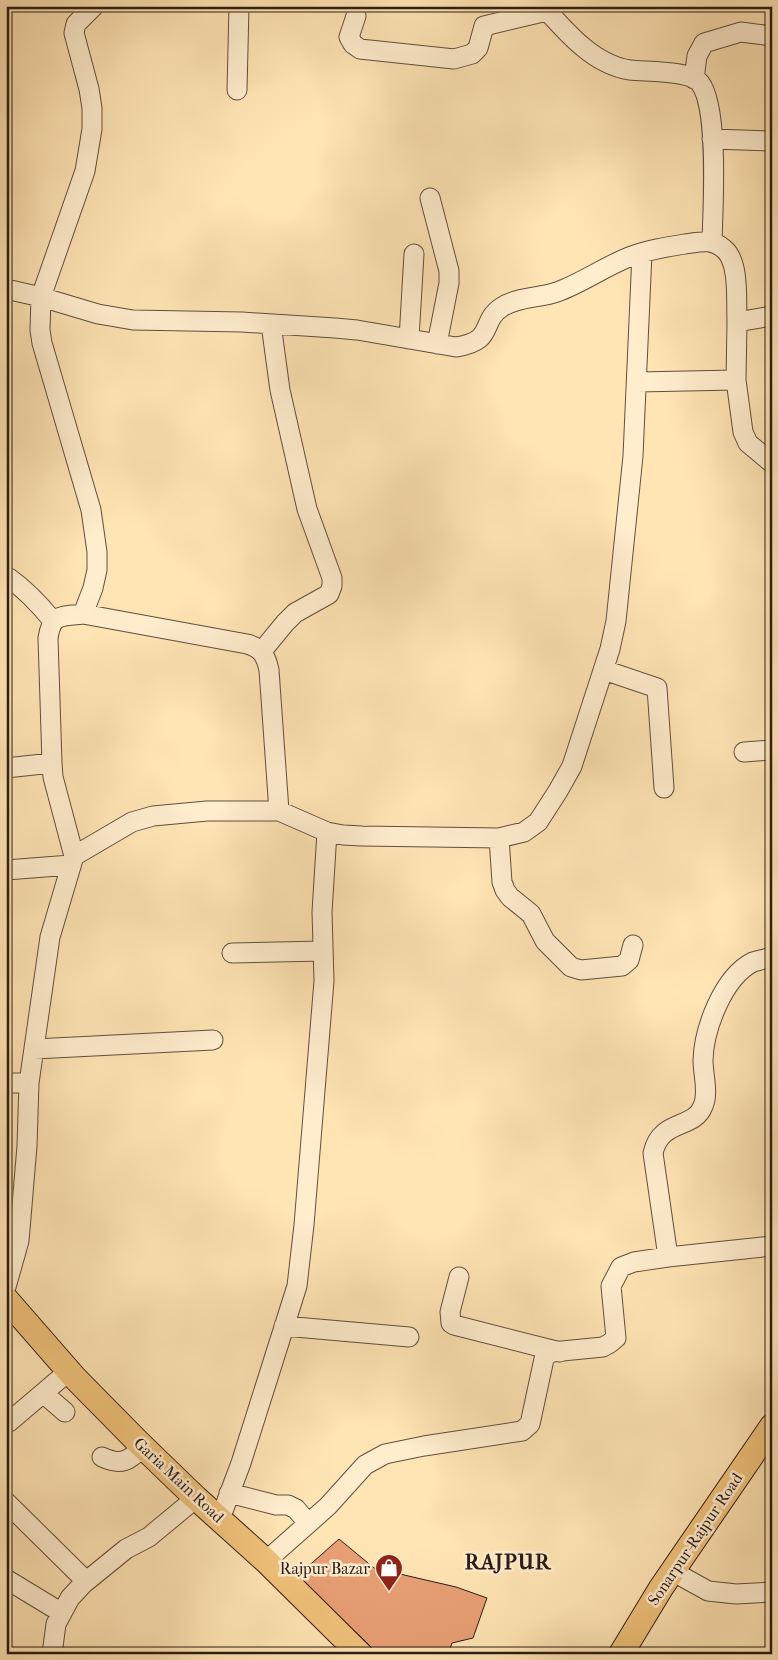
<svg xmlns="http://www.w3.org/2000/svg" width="778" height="1660" viewBox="0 0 778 1660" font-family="'IM FELL French Canon',serif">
<rect width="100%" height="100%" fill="#ffe4b4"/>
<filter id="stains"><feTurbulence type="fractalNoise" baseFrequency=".004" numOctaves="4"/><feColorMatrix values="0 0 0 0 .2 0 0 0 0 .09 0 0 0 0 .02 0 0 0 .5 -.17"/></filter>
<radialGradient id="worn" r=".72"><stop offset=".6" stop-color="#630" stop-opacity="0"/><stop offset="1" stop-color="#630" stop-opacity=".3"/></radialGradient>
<path fill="#e89f75" stroke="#2d1c15" d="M339,1539L374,1568L456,1587L487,1598L473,1638L452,1643L448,1654H378L362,1638L295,1578Z"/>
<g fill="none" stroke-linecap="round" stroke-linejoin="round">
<defs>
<path id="minor" d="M543,6C566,32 594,65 630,70C646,72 690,70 700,83C719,107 713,208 712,241
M356,16L349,37L353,44L360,49L454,59L472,54L478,48L484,26L547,11
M694,79L697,56L704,43L741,32L772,36
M237,90L239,6
M712,139L771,141
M430,198L449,271V283L437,344
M6,289L41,297L98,314L133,320L242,322L335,328L357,330L456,347C496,341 479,322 502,307C517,297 540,298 557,292C582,283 604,267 629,257C647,250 666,247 685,244C700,242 712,238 724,249C740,262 736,302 737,322L772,316
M737,322L736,380L743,432L748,443L772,463
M409,339L414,254
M637,382L736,380
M6,579L9,578C26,590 40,605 53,621
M83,614L93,588L97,570V552L91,510L42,343L40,330L41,297L85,171L92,129V108L89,89L74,33L76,24L94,6
M262,651L285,623L295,613L329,594L332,586V578L307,509L280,390L271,324
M604,670L657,688L664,788
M744,752L772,750
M6,768L52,763
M327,832L343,835L362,836L499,838L524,832L538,822L558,791L572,766L610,649L616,621L633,456L642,253
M499,838L502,882L505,890L510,897L531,914L545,941L571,967L581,970L622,966L629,960L633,945
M74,856L53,777L52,763L48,638C52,613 61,617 83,614L247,644C262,648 266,656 269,670L279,811
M6,870L71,865
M232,953L323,951
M34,1049L213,1040
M6,1083H29
M668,1257L653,1153C661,1118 694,1130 703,1106C709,1093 703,1075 703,1060C704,1029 723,977 753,962C759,960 766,959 772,957
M459,1277L450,1312L451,1323L454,1325L560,1352
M6,1287L19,1241L27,1146L29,1083L50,937L74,856L132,822L153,816L207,811H279L327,832L322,912L324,981L304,1225L297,1286L241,1463L220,1519
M284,1326L409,1337
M43,1393L65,1412
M9,1422L69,1371
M102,1457C121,1466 129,1461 143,1447
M229,1493L276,1505H288L296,1509L308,1523
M6,1502L86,1581
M266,1561L328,1506L365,1465L385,1454L424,1446L522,1431L530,1424L544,1359L547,1355L552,1352L603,1347L610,1343L616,1338L611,1286L621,1267L634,1262L668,1257L772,1246
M672,1571L708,1591L736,1594L772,1592
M6,1579L62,1613
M52,1654L56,1624L70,1598L83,1584L126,1549L149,1537L196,1498"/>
<path id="major" d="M6,1299L74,1377L139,1443L196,1498L266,1561L360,1654
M621,1654L661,1588L772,1426"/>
</defs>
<use href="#minor" stroke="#624e3d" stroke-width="21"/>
<use href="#major" stroke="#2d1c15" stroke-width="26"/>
<use href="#minor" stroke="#ffedce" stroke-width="19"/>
<use href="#major" stroke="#f0c27a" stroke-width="24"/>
</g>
<defs>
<symbol id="shop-pin" viewBox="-11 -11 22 30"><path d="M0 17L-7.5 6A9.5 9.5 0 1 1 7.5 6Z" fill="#8f2418" stroke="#ffedce"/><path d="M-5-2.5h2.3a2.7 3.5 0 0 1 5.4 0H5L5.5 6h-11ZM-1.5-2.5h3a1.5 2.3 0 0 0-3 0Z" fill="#fff"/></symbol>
</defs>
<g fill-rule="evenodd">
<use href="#shop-pin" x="373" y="1552" width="32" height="43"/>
</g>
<g text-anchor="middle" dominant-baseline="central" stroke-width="5" stroke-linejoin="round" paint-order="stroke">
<g font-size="16" fill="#2d1c15" stroke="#ffedce">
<text transform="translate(179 1480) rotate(43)">Garia Main Road</text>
<text transform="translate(695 1539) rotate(-56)">Sonarpur-Rajpur Road</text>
</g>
<g font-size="16" fill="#2d1c15" stroke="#ffedce" text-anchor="end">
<text x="370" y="1568">Rajpur Bazar</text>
</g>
<g font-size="21" font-weight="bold" letter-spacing="1" fill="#2d1c15" stroke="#ffedce">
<text x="508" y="1562">RAJPUR</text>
</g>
</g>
<rect width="778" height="1660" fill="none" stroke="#ffe4b4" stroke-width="25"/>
<rect x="8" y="8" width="763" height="1645" fill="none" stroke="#2d1c15" stroke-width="2.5"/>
<rect x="12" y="12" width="753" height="1635" fill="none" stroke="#2d1c15"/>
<rect width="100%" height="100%" filter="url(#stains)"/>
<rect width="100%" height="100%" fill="url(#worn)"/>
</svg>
